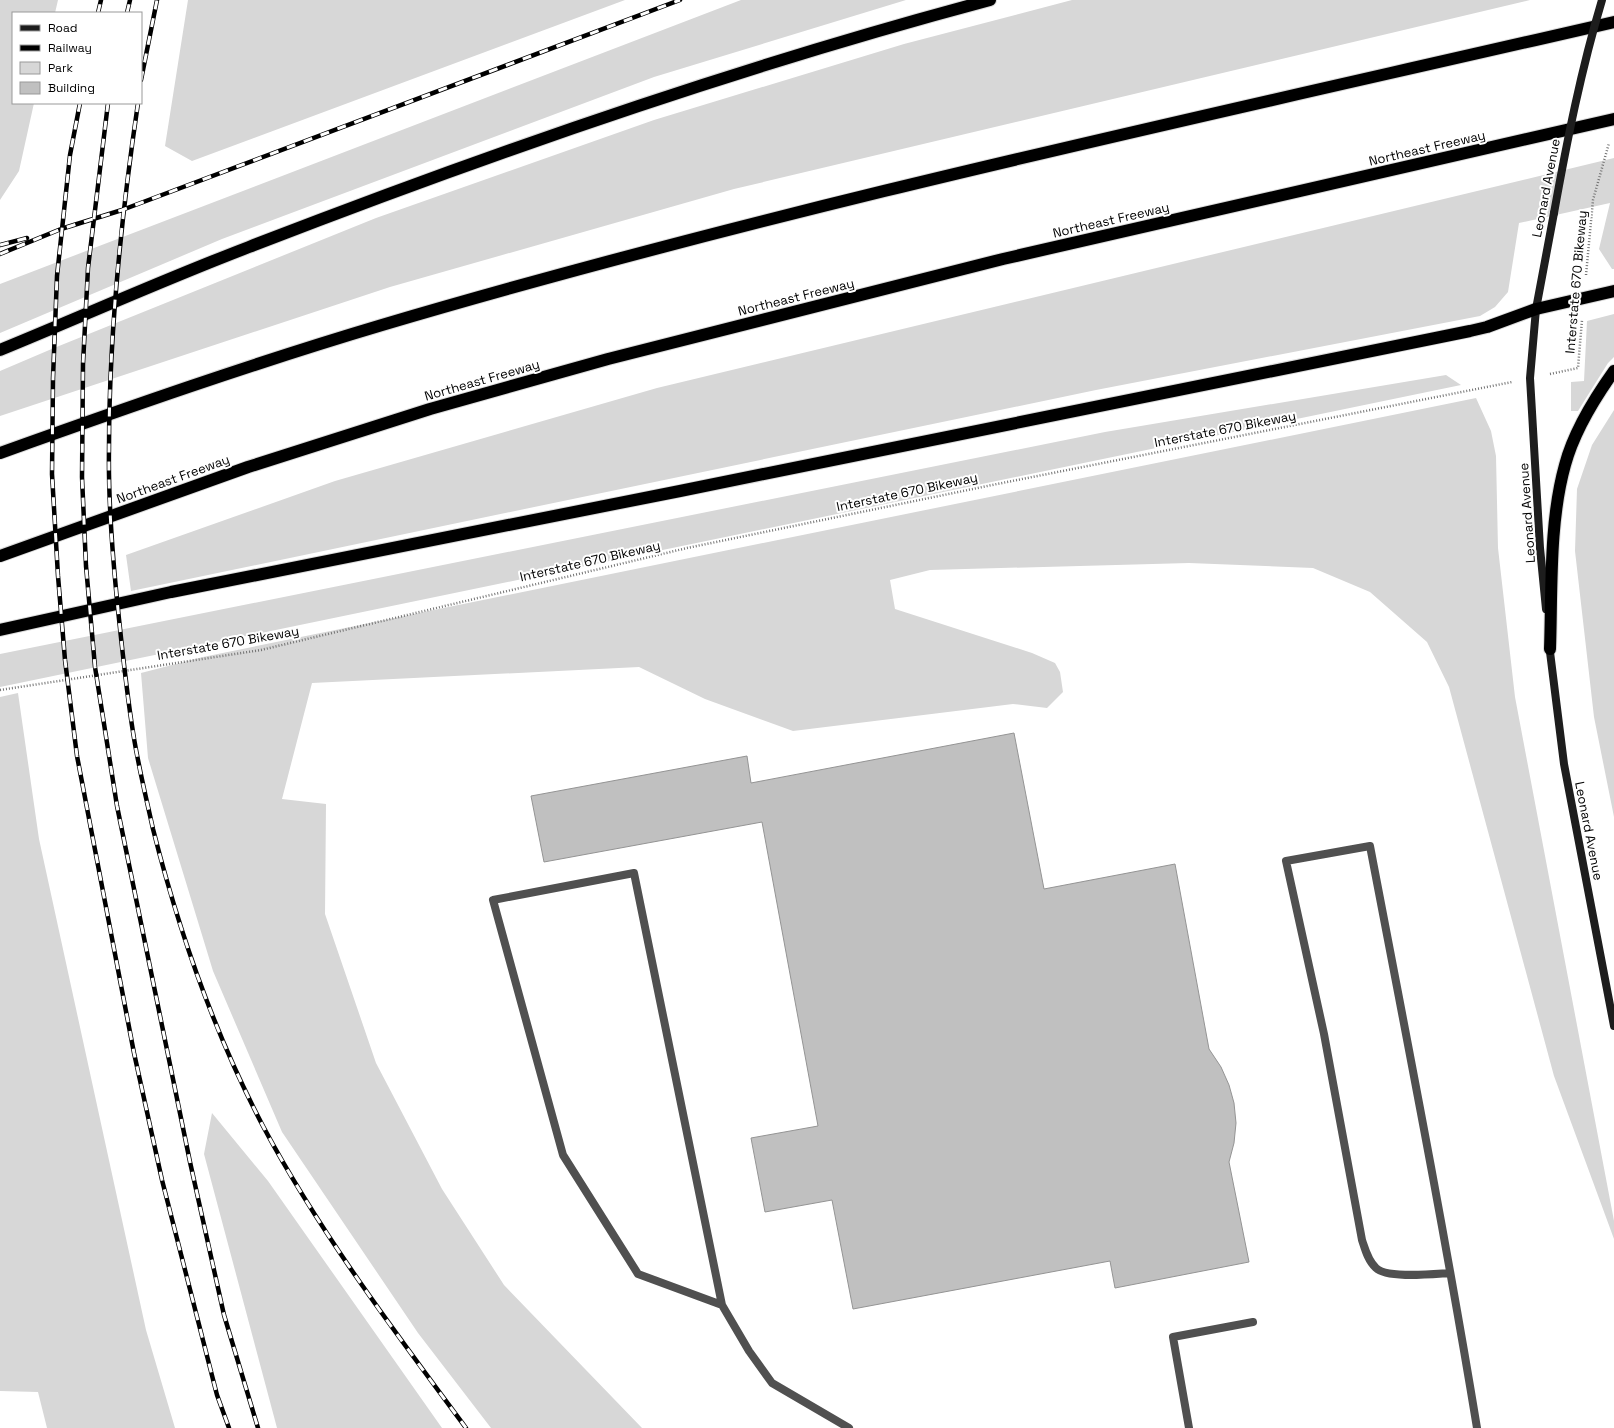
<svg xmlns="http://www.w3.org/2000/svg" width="1614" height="1428" viewBox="0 0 1614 1428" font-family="'Space Grotesk',sans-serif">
<rect width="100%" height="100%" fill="#fff"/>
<path fill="#d7d7d7" d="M0,0H58L55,13H13V103H34L19,171L0,200Z
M188,0H625L192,161L165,146Z
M741,0H906L654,77L222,239L0,333V284Z
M1072,0H1530L734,189L390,287L0,416V371L54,348L376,218L654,120L904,44Z
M1614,158V269H1612L1599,249L1610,203L1519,223L1508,292L1495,307L1480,316L1096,390L131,591L126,555L335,481L657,388Z
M1614,314V357L1608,363L1578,411H1571V382L1584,381L1587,321Z
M1446,375L1461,385L0,687V654L1105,432Z
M1476,398L1491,431L1496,456L1498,548L1515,697L1614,1221V1239L1554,1076L1449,687L1427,642L1370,592L1313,568L1189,563L930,570L890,580L895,609L1032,653L1055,663L1060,672L1063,692L1047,708L1013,704L793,731L705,699L639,667L312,683L282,799L326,804L325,914L376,1063L442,1189L504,1285L642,1428H491L418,1333L282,1132L213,971L148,758L141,673L203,657Z
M1614,410V817L1594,717L1575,551L1577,489L1592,445Z
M18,693L39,839L146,1330L175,1428H47L38,1392L0,1391V697Z
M212,1113L268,1181L442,1428H277L204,1154Z"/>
<path fill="#c0c0c0" stroke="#949494" d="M1014,733L1044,889L1175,864L1209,1049L1221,1067L1229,1085L1234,1103L1236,1123L1234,1143L1229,1162L1249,1262L1115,1288L1110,1261L853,1309L832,1200L765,1212L751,1138L818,1126L762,822L544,862L531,796L747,756L751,783Z"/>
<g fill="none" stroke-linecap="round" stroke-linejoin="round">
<defs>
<path id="highway" d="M0,350C83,316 165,279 249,247C491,153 738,67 990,0
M0,453C126,408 254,363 382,325C788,205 1202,117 1614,22
M0,556L248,467L430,409L608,359L1003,259L1614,119
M0,630L171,592L680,491L1470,331L1487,327L1536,309L1614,291
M1550,649C1552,590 1549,522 1565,465C1574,431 1594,399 1614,371"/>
</defs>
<use href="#highway" stroke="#dbdbdb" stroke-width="14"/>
<path stroke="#727272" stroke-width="2.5" stroke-dasharray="1 2" stroke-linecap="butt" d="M1586,275L1593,200L1609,143
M1550,374L1578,368L1582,320
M0,690L261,650L687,548L997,484L1512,382"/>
<path stroke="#505050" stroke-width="8" d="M1450,1273C1433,1274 1387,1279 1376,1268C1368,1261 1365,1249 1362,1240L1324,1034L1286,861L1370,846C1407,1040 1445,1233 1477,1428
M722,1305L638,1274L563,1155L493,900L634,873L722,1305L749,1351L772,1383L849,1428
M1189,1428L1173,1337L1253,1322"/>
<path stroke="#1d1d1d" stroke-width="8" d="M1546,609L1540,548L1530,378L1536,309L1554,213
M1549,644L1564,764L1614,1026"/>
<use href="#highway" stroke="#000" stroke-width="12"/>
<defs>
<path id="rail" d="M98,13L101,0
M127,13L130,0
M141,80L157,0
M80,103L70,155L57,276L53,378L52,474L58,576L65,660L77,756L134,1053L162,1180L217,1395L229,1428
M108,103L88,268L83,364L82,477L86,566L95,667L117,806L190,1162L224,1315L258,1428
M138,103C121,218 109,333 109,449C108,506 113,563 119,619C123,657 127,695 133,732C138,765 146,797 153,829C179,932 214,1033 264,1128C320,1233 395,1332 466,1428
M0,245L27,238
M0,254L61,229L122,210L680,0"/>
</defs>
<use href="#rail" stroke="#000" stroke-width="4.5"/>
<use href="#rail" stroke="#fff" stroke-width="3" stroke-dasharray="9" stroke-linecap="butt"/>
<path stroke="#1d1d1d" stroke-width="8" d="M1554,213C1567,141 1581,70 1602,0"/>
</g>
<g text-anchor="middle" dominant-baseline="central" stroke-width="4" stroke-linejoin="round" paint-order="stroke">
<g font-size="13" fill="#000" stroke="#fff">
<text transform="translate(1427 148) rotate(-13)">Northeast Freeway</text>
<text transform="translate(1546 188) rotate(-79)">Leonard Avenue</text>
<text transform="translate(1111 220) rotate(-13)">Northeast Freeway</text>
<text transform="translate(1576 282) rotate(-85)">Interstate 670 Bikeway</text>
<text transform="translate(796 297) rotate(-14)">Northeast Freeway</text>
<text transform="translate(482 380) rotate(-16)">Northeast Freeway</text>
<text transform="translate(1225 429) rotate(-11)">Interstate 670 Bikeway</text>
<text transform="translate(173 479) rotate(-20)">Northeast Freeway</text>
<text transform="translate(907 492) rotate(-12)">Interstate 670 Bikeway</text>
<text transform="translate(1527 513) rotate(-94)">Leonard Avenue</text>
<text transform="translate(590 561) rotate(-13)">Interstate 670 Bikeway</text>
<text transform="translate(228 643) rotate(-10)">Interstate 670 Bikeway</text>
<text transform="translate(1589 831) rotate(79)">Leonard Avenue</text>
</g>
</g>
<rect x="12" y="12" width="130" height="92" fill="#ffffff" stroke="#999999"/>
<rect x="20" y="25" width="20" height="6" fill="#1d1d1d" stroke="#999999"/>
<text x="48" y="32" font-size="12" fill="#000000">Road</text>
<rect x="20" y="45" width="20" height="6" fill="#000000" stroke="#999999"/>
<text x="48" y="52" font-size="12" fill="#000000">Railway</text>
<rect x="20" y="62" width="20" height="12" fill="#d7d7d7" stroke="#999999"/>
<text x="48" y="72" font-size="12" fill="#000000">Park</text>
<rect x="20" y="82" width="20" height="12" fill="#c0c0c0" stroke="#999999"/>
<text x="48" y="92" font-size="12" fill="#000000">Building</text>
</svg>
